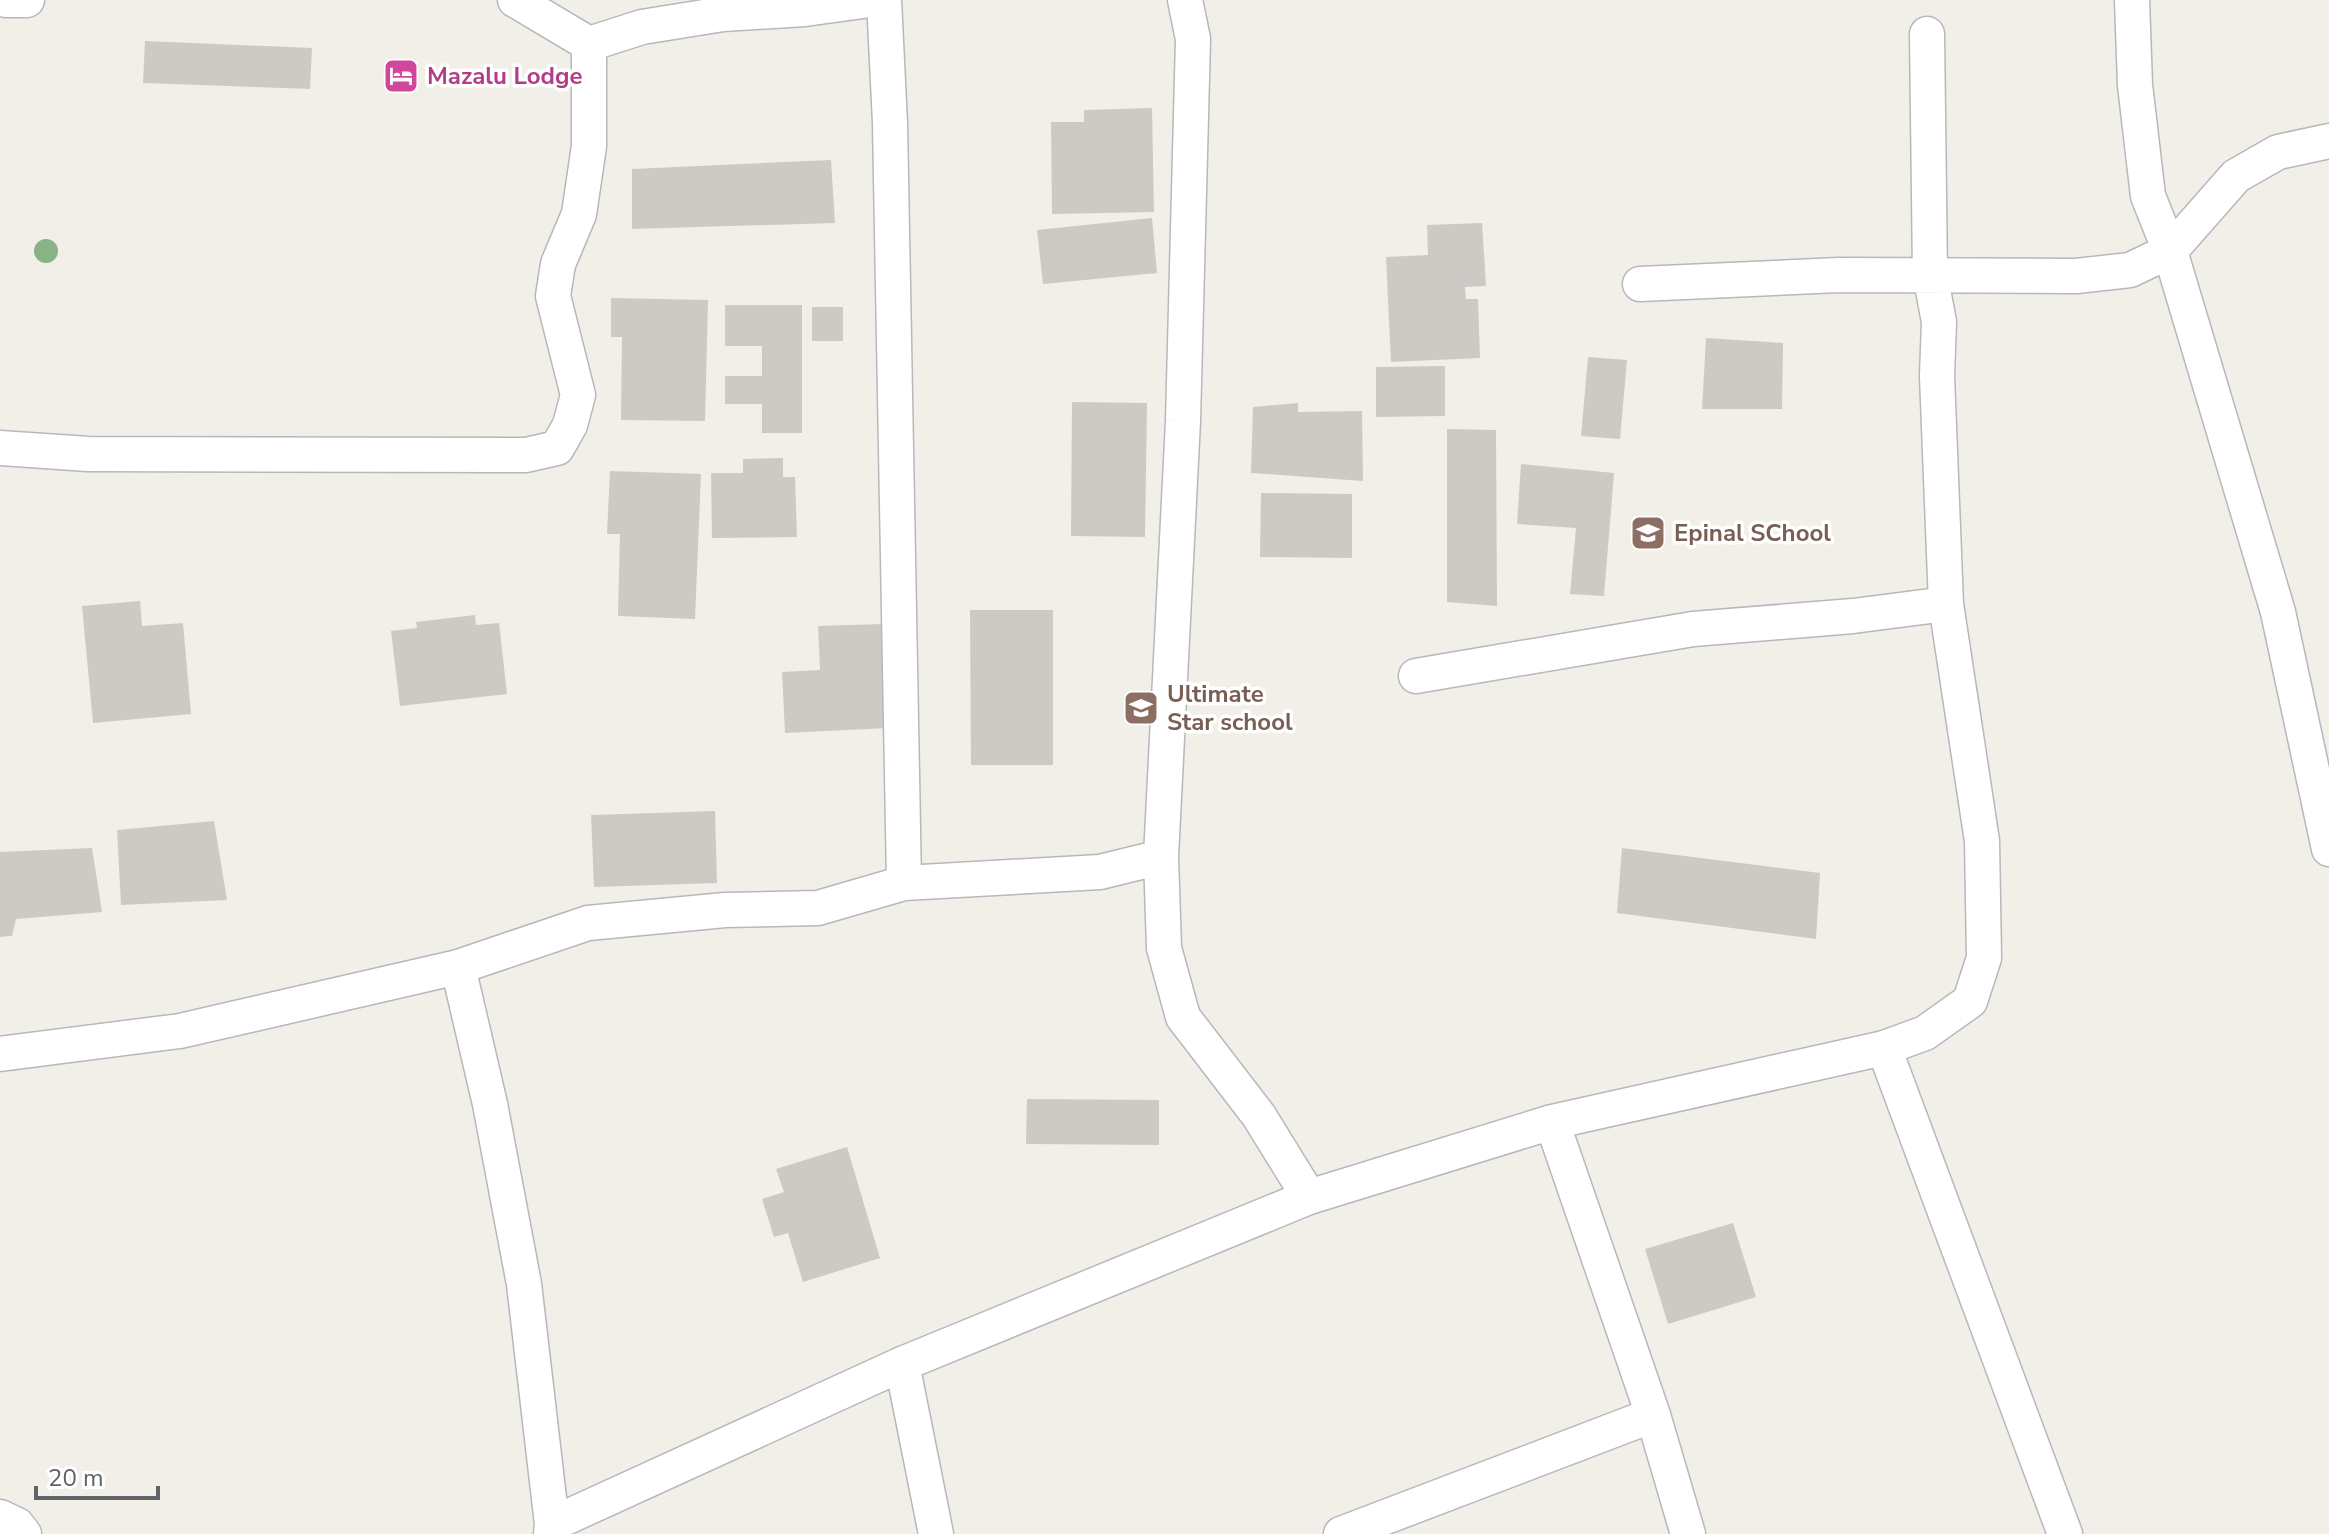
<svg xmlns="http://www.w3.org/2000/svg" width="2329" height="1534" viewBox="0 0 2329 1534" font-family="'Nunito Sans',sans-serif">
<rect width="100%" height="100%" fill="#f1efe8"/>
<path fill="#cccac5" d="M145,41L312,48L310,89L143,83Z
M1152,108L1154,212L1052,214L1051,122H1084V110Z
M831,160L835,223L632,229V169Z
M1152,218L1157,273L1043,284L1037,230Z
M1482,223L1486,286L1465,287L1466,299H1478L1480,358L1391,362L1386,257L1428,255L1427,225Z
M611,298L708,300L705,421L621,420L622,337H611Z
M725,305H802V433H762V404H725V376H762V346H725Z
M812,307H843V341H812Z
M1706,338L1783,343L1782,409H1702Z
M1588,357L1627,360L1620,439L1581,436Z
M1445,366V416L1376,417V367Z
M1072,402L1147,403L1145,537L1071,536Z
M1298,403V412L1362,411L1363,481L1251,473L1253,407Z
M1447,429L1496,430L1497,606L1447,602Z
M783,458V477H795L797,537L712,538L711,473H743V459Z
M1521,464L1614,473L1604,596L1570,594L1576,528L1517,524Z
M610,471L701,474L695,619L618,616L620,534H607Z
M1261,493L1352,494V558L1260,557Z
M140,601L142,626L183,623L191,714L93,723L82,606Z
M970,610H1053V765H971Z
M475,615L476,625L499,623L507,694L400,706L391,631L417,628L416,622Z
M883,624L888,728L785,733L782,672L820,670L818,626Z
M715,811L717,883L594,887L591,815Z
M214,821L227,900L121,905L117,830Z
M92,848L102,912L16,919L12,936L0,937V852Z
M1622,848L1820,873L1816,939L1617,913Z
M1027,1099L1159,1100V1145L1026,1144Z
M847,1147L880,1258L803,1282L788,1233L774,1237L762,1199L784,1192L776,1169Z
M1733,1223L1756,1297L1668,1324L1645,1249Z"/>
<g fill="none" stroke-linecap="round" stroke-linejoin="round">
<defs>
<path id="minor" d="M6,0H27
M515,0L589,44L642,27L723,14L805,9L870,0
M884,0L890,123L904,883
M1185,0L1193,39L1183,421L1161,857L1164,948L1183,1017L1259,1116L1309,1197
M2132,0L2135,85L2148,196L2170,251L2278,612L2329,849
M1640,284L1839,275L2076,276L2130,270L2170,251L2236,176L2278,152L2329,141
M0,448L88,454L526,455L557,448L570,425L578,395L553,296L558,264L579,214L589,146V44
M1416,676L1693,629L1853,616L1946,604
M458,967L490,1104L524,1284L552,1524L551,1534
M1884,1048L2065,1534
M0,1054L180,1031L458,967L588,923L725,910L818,908L904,883L1100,872L1161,857
M1552,1122L1653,1415L1688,1534
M902,1364L936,1534
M0,1517L17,1525L24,1534
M552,1524L902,1364L1309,1197L1552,1122L1884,1048L1925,1033L1970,1001L1984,958L1982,841L1946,604L1937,376L1939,322L1930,274L1927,34
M1341,1534L1653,1415"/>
</defs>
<use href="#minor" stroke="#b5b8bc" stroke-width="37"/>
<use href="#minor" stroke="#fff" stroke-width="34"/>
</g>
<circle fill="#89b387" cx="46" cy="251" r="12"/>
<defs>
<symbol id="hotel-square" viewBox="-11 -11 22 22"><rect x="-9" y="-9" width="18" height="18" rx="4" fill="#d1479c" stroke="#fff"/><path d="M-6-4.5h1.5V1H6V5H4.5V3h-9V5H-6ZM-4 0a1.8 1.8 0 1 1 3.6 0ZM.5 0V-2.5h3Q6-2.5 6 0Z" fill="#fff"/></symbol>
<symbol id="school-square" viewBox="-11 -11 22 22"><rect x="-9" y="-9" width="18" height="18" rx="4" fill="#8d6e63" stroke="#fff"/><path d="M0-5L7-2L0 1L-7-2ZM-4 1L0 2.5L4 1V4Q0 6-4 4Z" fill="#fff"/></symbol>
</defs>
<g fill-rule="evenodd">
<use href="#hotel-square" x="381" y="56" width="40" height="40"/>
<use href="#school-square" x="1628" y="513" width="40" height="40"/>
<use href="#school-square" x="1121" y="688" width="40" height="40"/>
</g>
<g text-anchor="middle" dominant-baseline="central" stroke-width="7" stroke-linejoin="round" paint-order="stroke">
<g font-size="24" font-weight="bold" fill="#b23c85" stroke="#fff" text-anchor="start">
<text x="427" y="76">Mazalu Lodge</text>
</g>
<g font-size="24" font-weight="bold" fill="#785e54" stroke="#fff" text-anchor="start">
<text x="1674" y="533">Epinal SChool</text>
<text x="1167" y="694">Ultimate<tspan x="1167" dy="28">Star school</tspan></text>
</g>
</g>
<path d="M36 1486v12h122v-12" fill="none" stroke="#5f6368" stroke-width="4"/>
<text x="48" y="1486" font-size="24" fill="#5f6368" stroke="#ffffff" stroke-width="6" paint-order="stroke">20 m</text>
</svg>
